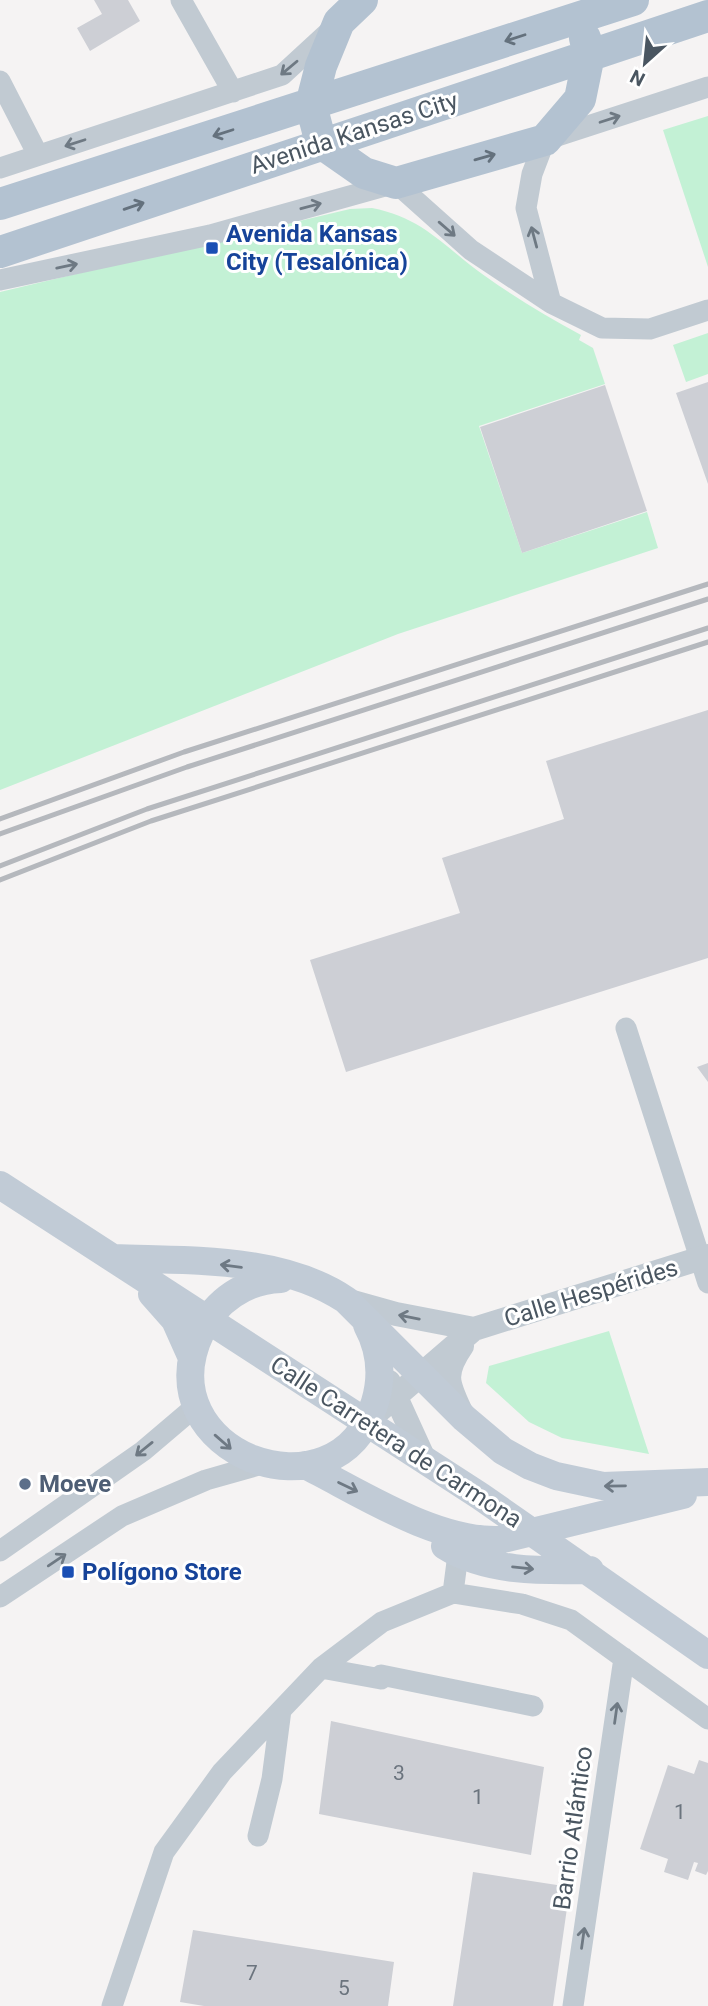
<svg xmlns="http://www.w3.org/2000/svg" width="708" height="2006" viewBox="0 0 708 2006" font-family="Roboto,sans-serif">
<rect width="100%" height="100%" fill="#f5f3f3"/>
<path fill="#c3f1d5" d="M708,116V267L663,130Z
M372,208C424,218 444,247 485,276C516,298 548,317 581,335L579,340L593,348L605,384L479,426L522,553L647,512L658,548L398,634L0,790V292L350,209Z
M708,333V374L686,382L673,345Z
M609,1331L649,1454L562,1438L529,1422L486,1383L489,1366Z"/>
<path fill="#cdcfd5" d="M94,0H128L140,21L90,51L77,28L102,14Z
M708,382V484L676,393Z
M605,385L647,511L522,553L480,427Z
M708,710V958L346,1072L310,960L460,913L442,858L564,819L546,761Z
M708,1063V1082L697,1067Z
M331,1721L544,1767L531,1855L319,1814Z
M699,1760L708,1763V1871L706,1875L695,1871L698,1863L694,1862L688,1880L664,1872L668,1859L640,1849L668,1765L694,1774Z
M473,1872L570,1887L553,2006H453Z
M193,1930L394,1962L388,2006H204L180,2002Z"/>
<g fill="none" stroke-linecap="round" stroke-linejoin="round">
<path stroke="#c1cad2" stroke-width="21" d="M181,0L233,92
M0,81L38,155
M0,168L282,75L332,29
M0,280L210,235L396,183L471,250L551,303L602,328L650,329L708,310
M551,303L526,208L532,174L545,140L708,87
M626,1028L708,1283
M0,1551L143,1451L196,1406
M453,1593L458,1554
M0,1597L122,1516L206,1480L262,1464
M321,1668L381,1679V1675L533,1706
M258,1836L272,1779L281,1710
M112,2006L164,1852L222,1772L321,1668L382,1622L453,1593L522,1604L571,1620L708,1719
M573,2006L624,1658"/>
<path stroke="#c1cad2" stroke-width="24" d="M346,1300L396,1314L474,1329
M389,1382L425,1461
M462,1414C448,1384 442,1375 462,1346
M366,1422L474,1329L708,1256"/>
<path stroke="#c1cbd6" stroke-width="28" d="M0,1185L480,1496L708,1655
M114,1258C188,1261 281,1256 346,1300L464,1418L503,1451L530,1466L556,1476L603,1486L708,1482
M281,1279C246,1280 215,1301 201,1332C143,1453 338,1526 375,1402C383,1375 380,1349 367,1325
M152,1294L175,1320L192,1358
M305,1465C361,1493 435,1542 499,1540L683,1495
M445,1546C486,1572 542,1571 590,1570"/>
<path stroke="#b3c2d1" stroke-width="32" d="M362,0L339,22L321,66L311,105L321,143L364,173L396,183L545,140L580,99L589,55L585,38
M0,204L633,0
M0,252L708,16"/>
<path stroke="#b5b8bd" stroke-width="5" d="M0,819L184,752L708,584
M0,834L187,767L708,599
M0,866L147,809L708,628
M0,880L151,821L708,642"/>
</g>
<defs><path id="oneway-shaft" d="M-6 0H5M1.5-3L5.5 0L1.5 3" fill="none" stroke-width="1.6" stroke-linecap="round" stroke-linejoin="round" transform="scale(1.75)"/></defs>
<g stroke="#64717d">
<use href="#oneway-shaft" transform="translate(515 38) rotate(162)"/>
<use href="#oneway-shaft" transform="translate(223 133) rotate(162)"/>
<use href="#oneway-shaft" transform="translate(485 157) rotate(-16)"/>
<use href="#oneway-shaft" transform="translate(134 206) rotate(-19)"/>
</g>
<g stroke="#6e7983">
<use href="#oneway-shaft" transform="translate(289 68) rotate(140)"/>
<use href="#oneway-shaft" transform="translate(610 119) rotate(-18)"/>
<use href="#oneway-shaft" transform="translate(75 143) rotate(162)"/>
<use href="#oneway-shaft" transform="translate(311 206) rotate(-15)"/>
<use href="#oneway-shaft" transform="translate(447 229) rotate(41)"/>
<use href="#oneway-shaft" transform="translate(534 237) rotate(-105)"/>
<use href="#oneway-shaft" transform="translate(67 266) rotate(-12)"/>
<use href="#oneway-shaft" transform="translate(409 1317) rotate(-169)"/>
<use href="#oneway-shaft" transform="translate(144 1449) rotate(141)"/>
<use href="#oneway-shaft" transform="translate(57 1560) rotate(-34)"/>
<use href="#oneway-shaft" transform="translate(616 1713) rotate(-82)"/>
<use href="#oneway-shaft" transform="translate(583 1938) rotate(-82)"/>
</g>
<g stroke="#6e7984">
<use href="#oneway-shaft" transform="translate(231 1266) rotate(-173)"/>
<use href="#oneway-shaft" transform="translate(223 1442) rotate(41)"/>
<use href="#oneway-shaft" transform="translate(615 1486) rotate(179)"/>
<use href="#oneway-shaft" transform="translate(348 1487) rotate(26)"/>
<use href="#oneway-shaft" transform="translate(523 1568) rotate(6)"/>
</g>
<g fill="#1a4fb4" stroke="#fff" stroke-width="2.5">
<rect x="205" y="241" width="14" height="14" rx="3.5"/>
<rect x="61" y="1565" width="14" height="14" rx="3.5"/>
</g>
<circle fill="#5c6f8a" stroke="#fff" stroke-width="2.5" cx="25" cy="1484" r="7"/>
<g text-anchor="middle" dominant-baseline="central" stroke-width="6" stroke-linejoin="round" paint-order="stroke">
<g font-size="21" fill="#6b747e">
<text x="399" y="1773">3</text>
<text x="478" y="1797">1</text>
<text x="680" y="1812">1</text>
<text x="252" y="1973">7</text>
<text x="344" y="1988">5</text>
</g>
<g font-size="24" fill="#4a5661" stroke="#fff">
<text transform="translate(354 133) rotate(-18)">Avenida Kansas City</text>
<text transform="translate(591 1293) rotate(-17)">Calle Hespérides</text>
<text transform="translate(396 1442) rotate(33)">Calle Carretera de Carmona</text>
<text transform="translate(573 1828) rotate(-82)">Barrio Atlántico</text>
</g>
<g font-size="24" font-weight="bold" fill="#164399" stroke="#fff" text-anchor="start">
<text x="226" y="234">Avenida Kansas<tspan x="226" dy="28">City (Tesalónica)</tspan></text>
<text x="82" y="1572">Polígono Store</text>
</g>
<g font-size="24" font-weight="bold" fill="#4e5e75" stroke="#fff" text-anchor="start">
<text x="39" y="1484">Moeve</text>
</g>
</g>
<g transform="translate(645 63) rotate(207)" stroke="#ffffff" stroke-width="5" paint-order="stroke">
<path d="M0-5L12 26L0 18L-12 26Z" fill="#4a5661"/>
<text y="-10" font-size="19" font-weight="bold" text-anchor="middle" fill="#4a5661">N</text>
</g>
</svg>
